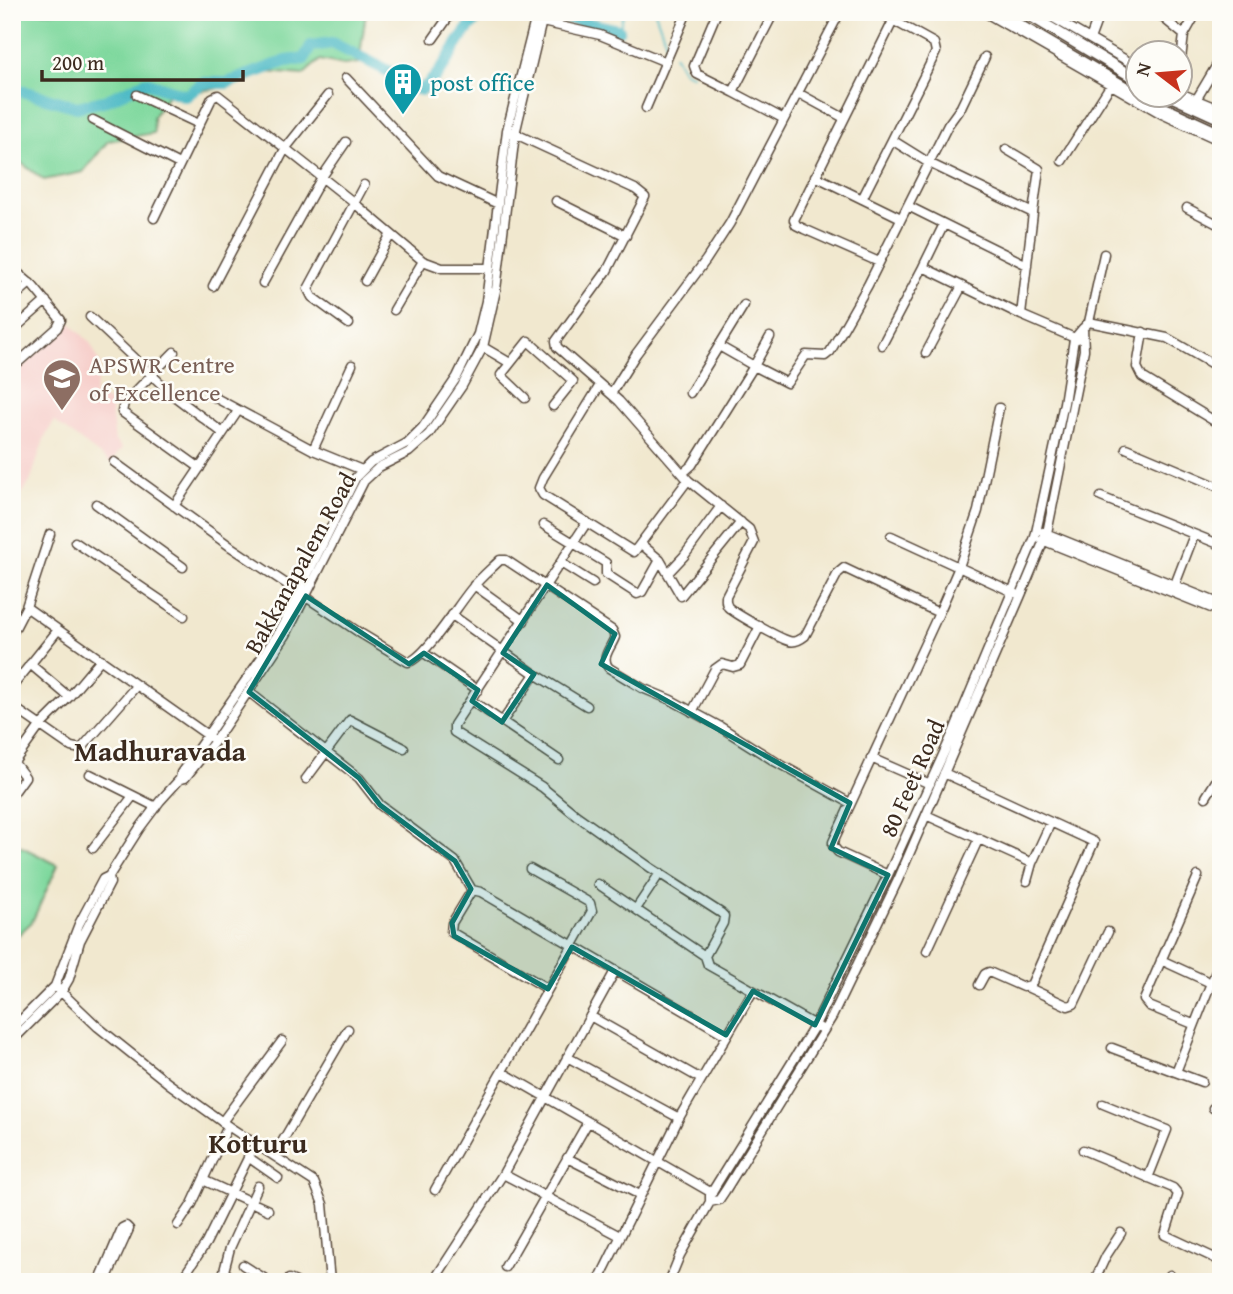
<svg xmlns="http://www.w3.org/2000/svg" width="1233" height="1294" viewBox="0 0 1233 1294" font-family="'Gentium Book Plus',serif">
<rect width="100%" height="100%" fill="#fdfcf7"/>
<filter id="ink" filterUnits="userSpaceOnUse"><feTurbulence type="fractalNoise" baseFrequency=".0143" numOctaves="2"/><feDisplacementMap in="SourceGraphic" scale="14" xChannelSelector="R" yChannelSelector="G"/><feConvolveMatrix kernelMatrix="1 2 1 2 8 2 1 2 1" color-interpolation-filters="sRGB"/></filter>
<filter id="wash" filterUnits="userSpaceOnUse"><feTurbulence type="fractalNoise" baseFrequency=".00686" numOctaves="4" result="noise"/><feDisplacementMap in="SourceGraphic" scale="28" xChannelSelector="R" yChannelSelector="G"/><feGaussianBlur stdDeviation="1.57" result="paint"/><feColorMatrix in="noise" values="0 0 0 0 0 0 0 0 0 0 0 0 0 0 0 0 0 1.4 0 .05"/><feComposite in="paint" operator="in"/></filter>
<g filter="url(#wash)">
<rect width="100%" height="100%" fill="#f1e8cf"/>
<path fill="#f7d0cc" d="M71,323L91,344L101,366L94,395L110,402L115,441L122,448L111,463L54,421L44,439L30,482L12,508V376Z"/>
<path fill="#7ed89d" stroke="#5c815e" stroke-width="2" d="M12,12H366L359,63L344,65L320,60L303,75L266,72L249,80L215,89L168,95L153,117L154,133L108,141L83,172L44,180L12,156Z
M12,842L58,865L32,922L16,937L12,936Z"/>
<g fill="none" stroke-linecap="round" stroke-linejoin="round">
<path stroke="#4bb9c5" stroke-width="2" d="M655,12L668,48
M619,30L624,12
M674,55L684,72L692,75"/>
<path stroke="#4bb9c5" stroke-width="12" d="M539,12L619,30
M12,88L77,107L107,100L146,82L186,96L202,83H227L286,61L304,59L311,46L332,43L402,78L410,87L421,90C451,68 455,33 486,12"/>
</g>
</g>
<g filter="url(#ink)">
<g fill="none" stroke-linecap="round" stroke-linejoin="round">
<defs>
<path id="minor" d="M717,12L694,66L697,74L733,92
M774,12L733,92L784,119
M878,12L934,43L936,52L892,140L929,163L1033,213L1021,315L1077,339
M984,12L1162,114L1221,141
M1043,12L1138,67
M1156,12L1184,35
M542,22L600,35L666,62
M433,39L452,12
M1090,39L1100,12
M1180,67L1184,35L1197,12
M346,78L438,176L498,204
M798,93L844,118
M1180,93L1221,110
M137,95L199,124
M1196,100L1221,58
M646,108L687,12
M93,120L179,164
M507,130L635,189L645,197L607,271L556,341L557,347L619,401L688,480L749,529L754,542L726,596C726,601 725,603 728,607C735,614 779,638 789,641C795,643 800,640 805,636L838,573L844,568L939,613L959,567L978,511L999,408
M1006,149L1039,169L1033,213
M1062,161L1110,86
M815,176L901,218
M862,199L892,140
M556,201L626,236
M908,206L1027,265
M1187,208L1221,226
M154,218L212,98L218,95L353,202L423,261L442,268H490
M944,224L923,267L1021,315
M879,262L804,229L796,225L794,220L893,21
M12,268L33,286L61,320L57,328L12,368
M365,281L391,234
M263,283L322,177L346,142
M213,286L285,149L328,95
M12,299L30,283
M394,310L423,261
M1218,315L1221,316
M90,317L174,396L223,433
M1089,322L1167,338L1221,369
M349,324L312,297L308,289L364,185
M1085,326L1089,322L1104,254
M12,331L46,301
M1143,332L1137,367L1142,377L1221,425
M882,345L923,267
M719,346L754,366L770,337
M483,347L510,363
M174,352L124,403L122,412L200,468
M926,353L962,286
M600,385L543,478L539,488L543,495L634,552L688,480
M690,393L744,305
M611,394L636,354L706,260L730,223L840,12
M214,397L313,450L362,470
M525,398L501,375L528,341L573,381L553,406
M1126,448L1221,488
M313,450L352,365
M114,462L231,547L360,633L408,662C425,659 459,603 473,587C481,577 491,569 500,560H506L612,630L615,637C611,648 600,658 609,668L642,688L671,700L719,726L776,762L850,803
M683,473L692,465L754,366L787,383L806,355L825,356L830,352L868,285L948,125L961,107L985,57
M1101,497L1221,545
M96,504L183,567
M174,506L238,411
M587,522L454,725V732L542,787L576,815L651,868L721,913L724,916L723,923L705,956L708,965L820,1028
M544,525L606,563V574L637,594L642,592L660,560
M1043,532L1221,604
M891,536L1015,593
M1042,540L1221,612
M75,542L184,616
M641,544L660,560L681,596L741,522
M561,563L593,583
M668,573L684,556L721,506
M474,585L524,621
M1174,587L1194,535
M26,607L50,534
M452,615L535,674
M12,634L26,607L213,739
M424,653L478,690
M30,664L69,697
M12,687L58,630
M249,692L359,778L380,805L455,861L472,890
M472,701L559,760
M12,706L71,747L81,749L137,685
M692,712L715,669L722,664L733,667L740,665L760,626
M502,722L535,674L587,706
M871,758L930,784
M12,760L25,777L12,795
M12,765L40,726L69,697L101,659
M944,773L1094,842L1031,985L1023,987L989,972L985,974L979,985
M90,774L156,807
M180,779L181,773L278,634L356,477L371,462L407,443L423,427L457,377L478,334L486,301L507,130L537,12
M306,779L350,720L404,748
M1206,797L1221,773
M926,815L1032,863
M93,848L133,796
M888,875L838,852L833,846V842L939,613
M1027,881L1032,863L1051,822
M598,884L705,956
M636,909L660,873
M927,951L979,838
M1161,960L1211,983
M1215,974L1221,961
M55,986L98,1027L168,1083L228,1126L314,1182L323,1204L330,1282
M1027,987L1068,1006L1074,1004L1108,932
M548,989L451,932L452,923L472,890L481,892L726,1035
M590,1016L701,1079
M1193,1024L1149,1006L1144,1000L1198,876
M12,1029L55,986L79,924L103,879L109,876L139,829L160,801L180,779L185,778L215,741L286,635L364,481L379,467L409,452L429,434L462,386L483,347L496,290L515,134L544,12
M12,1041L62,991L69,979L80,941L110,883L109,876
M1112,1048L1202,1082
M567,1057L679,1118
M502,1072L712,1193
M1176,1072L1211,983L1215,974L1221,976
M1103,1104L1167,1130L1148,1178
M1213,1108L1221,1111
M222,1122L282,1041
M1083,1150L1173,1188L1178,1194L1165,1235L1221,1261
M275,1154L348,1029
M248,1157L278,1178
M567,1158L640,1195
M503,1174L620,1236
M203,1180L268,1210
M435,1190L592,911L590,903L530,869
M178,1225L192,1204L228,1126
M243,1265L270,1282
M505,1267L588,1122
M99,1282L122,1228L126,1226L129,1229L105,1282
M186,1282V1273L206,1243L255,1144
M235,1282L224,1271L230,1248L258,1186
M286,1282L289,1279L296,1282
M433,1282L503,1174L615,971
M598,1282L679,1118L753,991
M669,1282L680,1255L710,1202L719,1200L725,1191L832,1017L898,880L1021,595L1047,533L1084,350L1083,328L1074,339L1064,403L1035,537L953,733L888,875L815,1025L710,1195V1202
M1094,1282L1106,1256L1121,1233
M1166,1282L1170,1275"/>
<path id="major" d="M997,12L1149,101L1221,134
M1024,12L1138,80
M1166,94L1221,119"/>
</defs>
<use href="#minor" stroke="#564639" stroke-width="11"/>
<use href="#major" stroke="#564639" stroke-width="13"/>
<use href="#minor" stroke="#fff" stroke-width="8"/>
<use href="#major" stroke="#fff" stroke-width="10"/>
</g>
</g>
<path fill="#0f766e" fill-opacity="0.2" stroke="#0f766e" stroke-width="5" stroke-linejoin="round" d="M547,585L615,634L601,664L850,803L831,848L888,875L815,1025L753,991L726,1035L572,947L548,989L454,936L452,923L471,889L455,861L380,805L359,778L249,692L306,596L409,664L424,653L478,690L472,701L502,722L534,674L503,653Z"/>
<defs>
<symbol id="building-pin" viewBox="-11 -11 22 30"><path d="M0 17L-7.5 6A9.5 9.5 0 1 1 7.5 6Z" fill="#0f9aa8" stroke="#fdfcf7"/><path d="M-4-6H4V6H1V3H-1V6H-4ZM-2.5-4.3h1.7v1.8h-1.7ZM.8-4.3h1.7v1.8H.8ZM-2.5-1h1.7V.8h-1.7ZM.8-1h1.7V.8H.8Z" fill="#fff"/></symbol>
<symbol id="school-pin" viewBox="-11 -11 22 30"><path d="M0 17L-7.5 6A9.5 9.5 0 1 1 7.5 6Z" fill="#8d6e63" stroke="#fdfcf7"/><path d="M0-5L7-2L0 1L-7-2ZM-4 1L0 2.5L4 1V4Q0 6-4 4Z" fill="#fff"/></symbol>
</defs>
<g fill-rule="evenodd">
<use href="#building-pin" x="381" y="60" width="44" height="60"/>
<use href="#school-pin" x="40" y="356" width="44" height="60"/>
</g>
<g text-anchor="middle" dominant-baseline="central" stroke-width="5" stroke-linejoin="round" paint-order="stroke">
<g font-size="24" fill="#0d838f" stroke="#fdfcf7" text-anchor="start">
<text x="430" y="82">post office</text>
</g>
<g font-size="24" fill="#785e54" stroke="#fdfcf7" text-anchor="start">
<text x="89" y="364">APSWR Centre<tspan x="89" dy="28">of Excellence</tspan></text>
</g>
<g font-size="24" fill="#3b2a1e" stroke="#fdfcf7">
<text transform="translate(300 563) rotate(-61)">Bakkanapalem Road</text>
<text transform="translate(912 778) rotate(-66)">80 Feet Road</text>
</g>
<g font-size="28" font-weight="bold" fill="#3b2a1e" stroke="#fdfcf7">
<text x="160" y="750">Madhuravada</text>
<text x="258" y="1142">Kotturu</text>
</g>
</g>
<rect width="1233" height="1294" fill="none" stroke="#fdfcf7" stroke-width="42"/>
<g transform="translate(1159 74) rotate(286)"><circle r="33" fill="#fdfcf7" stroke="#afa8a0" stroke-width="2"/>
<path d="M0-5L12 26L0 18L-12 26Z" fill="#c8321e"/>
<text y="-10" font-size="19" font-weight="bold" text-anchor="middle" fill="#3b2a1e">N</text>
</g>
<path d="M42 70v10h201v-10" fill="none" stroke="#3b2a1e" stroke-width="3.5"/>
<text x="52" y="70" font-size="21" fill="#3b2a1e" stroke="#fdfcf7" stroke-width="5" paint-order="stroke">200 m</text>
</svg>
